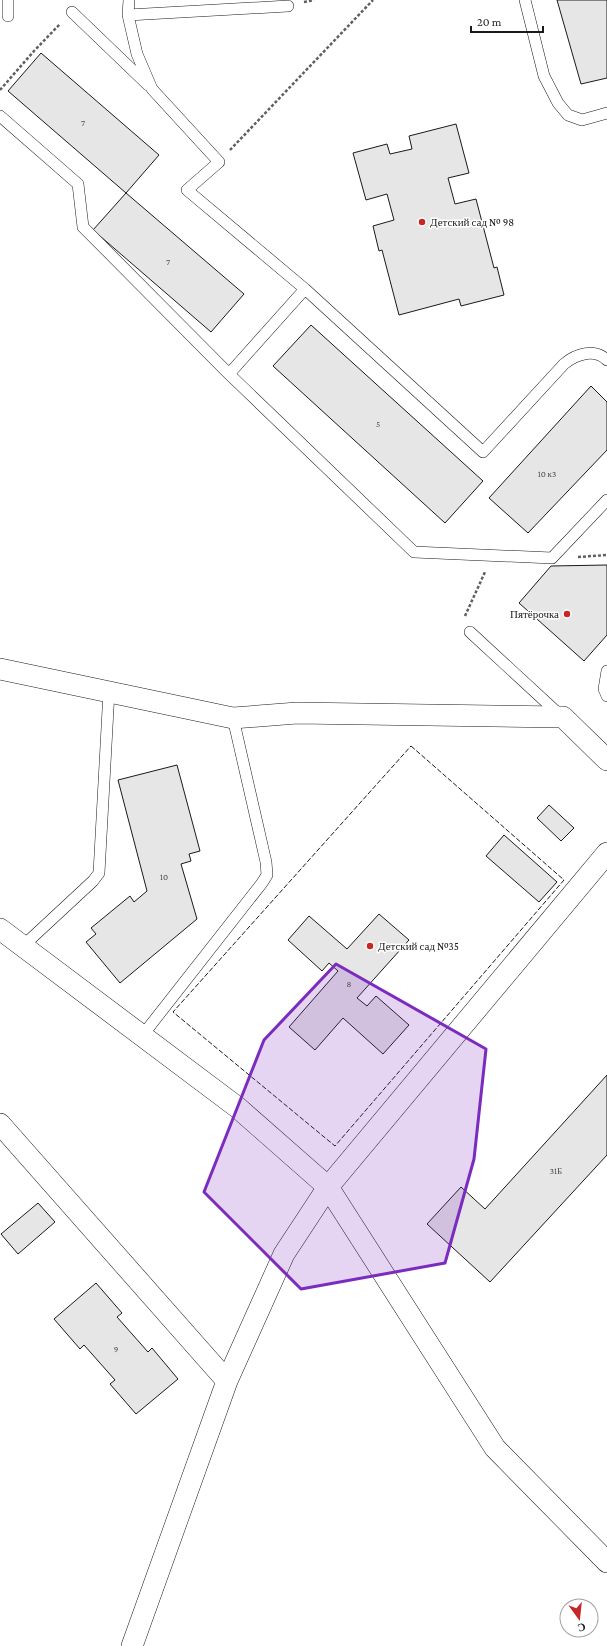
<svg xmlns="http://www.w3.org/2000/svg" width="607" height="1646" viewBox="0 0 607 1646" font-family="'Crimson Pro',serif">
<rect width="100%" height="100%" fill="#fff"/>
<path fill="#e6e6e6" stroke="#1a1a1a" d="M557,0H607V78L581,84Z
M41,53L159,155L126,193L8,91Z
M456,124L469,173L448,178L455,204L476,199L494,268L497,267L504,295L461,306L459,299L399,315L382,250L379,251L373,226L394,220L387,194L366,200L353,153L387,144L390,154L412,149L409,136Z
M126,193L244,294L211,332L93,230Z
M311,325L483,481L445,523L273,366Z
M591,386L607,402V450L528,533L489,498Z
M607,565V635L584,661L519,603L551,566Z
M177,765L200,851L189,854L191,861L181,864L197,919L120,983L86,942L96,934L91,928L130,896L134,902L147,891L118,780Z
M549,805L574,828L561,841L537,818Z
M504,835L557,882L539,902L486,856Z
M379,914L409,940L357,998L367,1006L376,996L409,1025L383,1054L343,1018L315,1050L289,1027L338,971L329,963L322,971L288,940L309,916L347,949Z
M607,1075V1155L490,1282L427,1224L461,1187L485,1209Z
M38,1203L55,1222L18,1254L1,1234Z
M96,1283L122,1313L117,1317L148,1352L152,1348L178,1379L136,1414L110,1384L115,1380L84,1345L80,1349L54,1319Z"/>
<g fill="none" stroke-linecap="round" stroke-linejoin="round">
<defs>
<path id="lane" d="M8,0V16
M129,0L128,15L137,54L152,89L219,162L187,190L305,289L483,452L564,364C576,354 594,348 607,360
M525,0L544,76L558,103L568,115L582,120L607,113
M72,12L148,85
M128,15L288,6
M0,116L78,184L83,227L229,374L305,289
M229,374L414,552L552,558L607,500
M470,632L561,716
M607,671L604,689L607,696
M23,946L93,881L99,873L109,691
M142,1036L262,883L267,875L266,862L233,718"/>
<path id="street" d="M0,669L233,718L297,713L563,717L607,760
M0,929L237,1107L328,1187L495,1448L607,1562
M0,1124L227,1381
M132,1646L227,1381L284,1254L328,1187L607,853"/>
</defs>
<use href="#lane" stroke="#1a1a1a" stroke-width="12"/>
<use href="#street" stroke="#1a1a1a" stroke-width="22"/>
<path stroke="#5f5f5f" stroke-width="2.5" stroke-dasharray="3 2" stroke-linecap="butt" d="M304,2L314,0
M0,90L34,51L60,24
M230,150L373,0
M578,557L607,555
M465,616L485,572"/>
<use href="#lane" stroke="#fff" stroke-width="11"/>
<use href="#street" stroke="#fff" stroke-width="21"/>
<path stroke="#1a1a1a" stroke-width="1" stroke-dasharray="5 2" stroke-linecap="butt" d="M411,746L564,880L335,1146L173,1012Z"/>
</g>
<path fill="#7b2cbf" fill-opacity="0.2" stroke="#7b2cbf" stroke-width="3" stroke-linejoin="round" d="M336,964L486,1049L474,1159L445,1263L301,1289L204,1192L264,1040Z"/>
<g fill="#c62828" stroke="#fff" stroke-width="1.5">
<circle cx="422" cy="222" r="4"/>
<circle cx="567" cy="614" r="4"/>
<circle cx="370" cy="946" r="4"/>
</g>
<g text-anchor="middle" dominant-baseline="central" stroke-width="3" stroke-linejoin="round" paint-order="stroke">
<g font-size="9" fill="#4d4d4d">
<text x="83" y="123">7</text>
<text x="168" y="262">7</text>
<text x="378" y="424">5</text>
<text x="547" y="474">10 к3</text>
<text x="164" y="877">10</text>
<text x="349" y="984">8</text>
<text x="556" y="1171">31Б</text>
<text x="116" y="1349">9</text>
</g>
<g font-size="11" fill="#1a1a1a" stroke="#fff" text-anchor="start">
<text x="430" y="222">Детский сад № 98</text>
<text x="559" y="614" text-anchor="end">Пятёрочка</text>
<text x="378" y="946">Детский сад №35</text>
</g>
</g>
<g transform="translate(579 1618) rotate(165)"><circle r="19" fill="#ffffff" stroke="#a3a3a3"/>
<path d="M0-3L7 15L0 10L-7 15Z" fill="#c62828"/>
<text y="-6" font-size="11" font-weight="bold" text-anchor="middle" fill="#1a1a1a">С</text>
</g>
<path d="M471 26v6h72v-6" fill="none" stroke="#1a1a1a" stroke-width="2"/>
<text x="477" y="26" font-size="12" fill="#1a1a1a" stroke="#ffffff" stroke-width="3" paint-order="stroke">20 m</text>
</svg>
